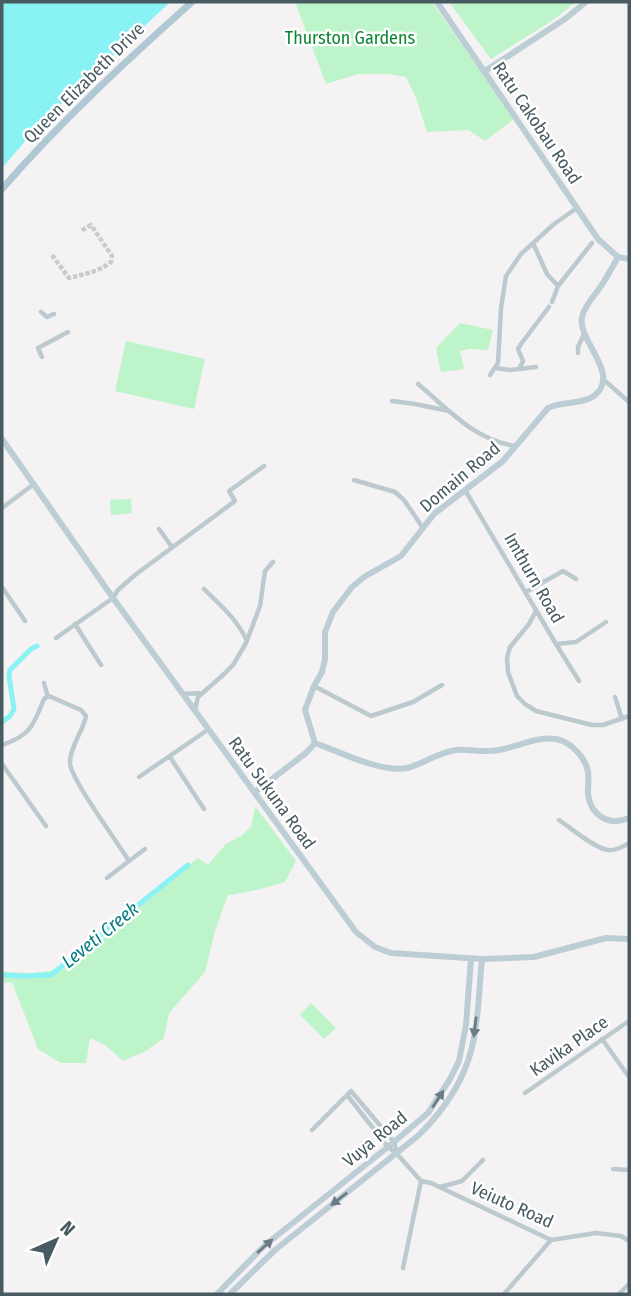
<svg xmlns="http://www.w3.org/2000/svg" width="631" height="1296" viewBox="0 0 631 1296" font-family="'Fira Sans Condensed',sans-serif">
<rect width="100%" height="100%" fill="#f4f2f2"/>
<path fill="#bef4c9" d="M295,2H432L514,119L485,141L469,130L427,132L416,98L406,77L389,74H358L326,84Z
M449,2H576L553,20L491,59Z
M460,323L493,330L488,350L470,349L460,351L464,369L441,372L436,348Z
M126,341L205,359L194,409L115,391Z
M131,499L132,513L111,515L110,500Z
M255,806L296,861L285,882L257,890L228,895L215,931L205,972L169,1013L164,1038L144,1052L123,1061L105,1045L90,1038L86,1063H61L38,1049L12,982L2,983V972L32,973L64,969L88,951L198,858L208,865L226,844L241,836L251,827Z
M311,1003L336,1028L324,1039L300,1015Z"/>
<path fill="#88f2f4" d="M2,2H166L168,4L40,124L2,168Z"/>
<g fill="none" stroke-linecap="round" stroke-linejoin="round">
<path stroke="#88f2f4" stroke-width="5" d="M2,722L10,716L14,709L9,676L10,670L31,649L37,646
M2,975L26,976L51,975L188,865"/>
<path stroke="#c9ccce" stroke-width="4.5" stroke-dasharray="4.5 2" stroke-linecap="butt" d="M52,255L69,278C85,274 98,272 111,262L112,256L91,225L81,231"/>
<path stroke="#bccacf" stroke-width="4.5" d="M533,243L547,274L558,286
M552,302L558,286L592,243
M41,312L47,317L54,314
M578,353V347L584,334
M42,357L38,348L68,332
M496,368L510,370L536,367
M519,369L523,361L518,349L521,344L549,307
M490,375L498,363L501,308L506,276L521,254L554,224L577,208
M603,379L629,402
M418,384C449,410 474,440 516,446
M392,401L415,404L449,411
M354,480L395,492L404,500L423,528
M465,490L556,644L579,681
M2,508L34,484
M159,529L172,547
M2,587L25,621
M204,589C220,605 236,618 246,639
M526,592L563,571L576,579
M536,611L529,624L510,647L507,658L508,672L517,696L525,704L536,711L592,725H603L629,716
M75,624L101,665
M56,638L113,598L118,590L135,575L235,501L229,491L264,466
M557,644L576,642L606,622
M44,683L48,697
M314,686L371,716L413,702L442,685
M183,694L202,693
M615,697L622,719
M195,710L198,697L223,675L233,665L246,643L260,606L265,571L273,562
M2,745C31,735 33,726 44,699L49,696L81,710L86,716C83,731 69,749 70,763C70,778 118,843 129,861L145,849
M170,757L204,809
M2,764L46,826
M139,777L209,729
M559,820C571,828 594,848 608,850C616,851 623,847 629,843
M107,878L129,861
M602,1039L629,1077
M525,1093L629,1021
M347,1095L388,1147L397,1154L421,1181L431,1183L551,1240L596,1233L621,1236L629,1241
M312,1130L351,1091L394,1142L397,1153
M613,1169L629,1170
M440,1187L462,1181L483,1160
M403,1268L421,1181
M504,1294L551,1240
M619,1294L629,1284"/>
<path stroke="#bdcdd5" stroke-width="6" d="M437,2L598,239L618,257L629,259
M485,71L565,19L586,2
M2,439L113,598L356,932L375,947L391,953L482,959L534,957L606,938L629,939
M315,743C340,752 381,773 407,768C423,764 441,751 457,750C471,749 484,753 499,750C517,747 537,736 556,739C570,741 586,758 588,772C589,779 588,786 588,793C590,815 609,827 629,818
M255,792L306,753L315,743L305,710L314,686L322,672L325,659V632L333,612L352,587L364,577L401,556L434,514L503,461L548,408C562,401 581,405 594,396C622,374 577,341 582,317C584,307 593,297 599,289C606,279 612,268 618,257
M217,1294L264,1246L394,1142L428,1113L450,1079L459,1061L466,1025L471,959
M230,1294L275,1250L419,1135C444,1110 464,1082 472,1047C479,1019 479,988 482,959"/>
<path stroke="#b0c8d3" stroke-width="7" d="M2,189C60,122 126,61 192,2"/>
</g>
<defs><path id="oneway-solid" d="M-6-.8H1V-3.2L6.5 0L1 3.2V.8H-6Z" transform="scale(1.75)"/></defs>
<g fill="#6b7c84">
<use href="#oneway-solid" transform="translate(475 1027) rotate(97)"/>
<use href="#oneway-solid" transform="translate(438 1099) rotate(-57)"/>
<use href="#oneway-solid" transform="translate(339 1199) rotate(142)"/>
<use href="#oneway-solid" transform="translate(265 1246) rotate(-42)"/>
</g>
<g text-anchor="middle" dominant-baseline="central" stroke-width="5" stroke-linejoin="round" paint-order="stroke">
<g font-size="18" fill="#0f8635" stroke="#fff">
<text x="350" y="38">Thurston Gardens</text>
</g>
<g font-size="18" fill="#485a62" stroke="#fff">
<text transform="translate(84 83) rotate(-45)">Queen Elizabeth Drive</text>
<text transform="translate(537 123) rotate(56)">Ratu Cakobau Road</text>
<text transform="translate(460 477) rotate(-40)">Domain Road</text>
<text transform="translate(534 578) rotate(60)">Imthurn Road</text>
<text transform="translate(272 793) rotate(54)">Ratu Sukuna Road</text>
<text transform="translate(569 1046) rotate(-35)">Kavika Place</text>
<text transform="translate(375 1139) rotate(-39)">Vuya Road</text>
<text transform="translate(512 1205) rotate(24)">Veiuto Road</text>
</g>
<g font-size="19" font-style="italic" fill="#067d80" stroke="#fff">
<text transform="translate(100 935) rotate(-39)">Leveti Creek</text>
</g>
</g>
<rect width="631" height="1296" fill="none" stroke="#485a62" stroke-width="7"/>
<g transform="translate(56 1240) rotate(45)" stroke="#ffffff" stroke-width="5" paint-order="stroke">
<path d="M0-5L12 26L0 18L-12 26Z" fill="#485a62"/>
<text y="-10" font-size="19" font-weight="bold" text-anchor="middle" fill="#485a62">N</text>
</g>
</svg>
